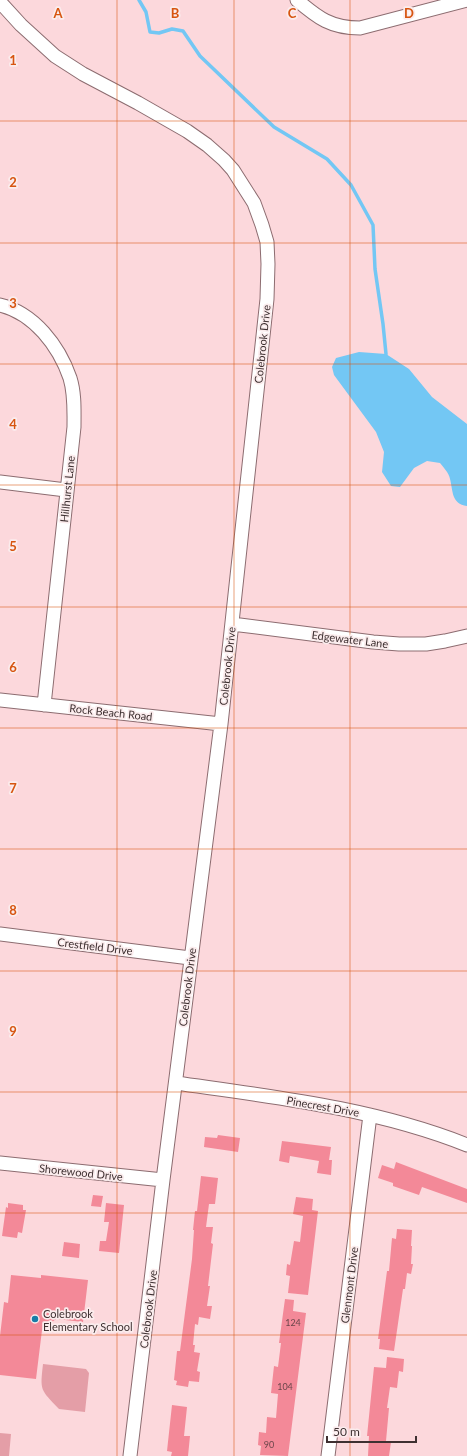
<svg xmlns="http://www.w3.org/2000/svg" width="467" height="1456" viewBox="0 0 467 1456" font-family="Lato,sans-serif">
<rect width="100%" height="100%" fill="#fcd8dc"/>
<path fill="#e49ea7" d="M43,1364L86,1369L89,1373L85,1412L59,1409C40,1389 40,1391 43,1364Z
M0,1433L11,1434L9,1456H0Z"/>
<path fill="#73c7f4" d="M359,352L386,354L409,369L432,397L467,424V506C451,504 453,490 450,479C449,473 443,467 440,463L427,461L414,468L400,487L391,486L382,472L384,452L376,432L334,375L332,367L336,358Z"/>
<g fill="none" stroke-linecap="round" stroke-linejoin="round">
<path stroke="#73c7f4" stroke-width="3.5" d="M139,0L146,12L150,32L159,33L172,29L183,31L200,56L274,127L327,159L351,185L373,225L375,269L383,324L386,354"/>
</g>
<path fill="#f38998" d="M218,1135L240,1138L238,1152L204,1147L205,1137L217,1138Z
M282,1141L331,1147L329,1160H332L331,1175L317,1173L319,1161L290,1156L289,1163L279,1161Z
M396,1162L467,1189V1203L422,1187L419,1195L393,1186V1183L378,1178L382,1165L394,1169Z
M201,1176L218,1178L215,1204H209L206,1227H213L211,1243L213,1244L208,1286H210L207,1306H212L210,1319L199,1317L198,1325L195,1324L193,1345H195L194,1352L200,1353L197,1371L200,1372L199,1382L189,1381L188,1387L176,1385L177,1381L174,1380L177,1351H180L192,1259L194,1230H193L195,1211H197Z
M93,1195L103,1196L101,1207L91,1206Z
M296,1197L313,1199L312,1210L318,1211L308,1295L288,1293L290,1276L286,1275L287,1264L290,1265L294,1241L300,1242L303,1216L293,1214Z
M8,1203L23,1205V1210H26L22,1233L18,1232L17,1238L2,1236L6,1207L8,1208Z
M106,1203L124,1205L119,1253L99,1251L100,1241H106L109,1222H104Z
M397,1229L412,1230L411,1246H412L411,1264H413L411,1274L407,1273L405,1289H403L394,1351L379,1349L380,1339H378L387,1271H389L392,1238L396,1239Z
M64,1242L80,1244L79,1258L62,1256Z
M11,1275L41,1278V1275L88,1280L83,1322L56,1319L42,1330L36,1379L0,1375V1336L4,1302L8,1303Z
M285,1299L294,1300L293,1311L306,1313L288,1456L260,1455L261,1446L258,1445L259,1432L266,1433L267,1417L276,1418L278,1394L271,1393L274,1366L278,1367L281,1343H279Z
M387,1357L404,1359L403,1372L399,1371L397,1388L390,1387L387,1408H389L386,1441L391,1442L389,1456H368L369,1436H367L374,1367L386,1368Z
M172,1405L187,1407L184,1436H190L188,1456H171L172,1452L167,1451Z"/>
<g fill="none" stroke-linecap="round" stroke-linejoin="round">
<defs>
<path id="minor" d="M297,0C318,18 331,28 360,28L467,0
M0,2L21,25L55,56L83,74L138,103L187,131L207,145L224,160L233,170L254,203L262,225L267,242L268,264L267,299L221,724L163,1180L130,1456
M0,305C34,313 59,346 70,378C75,394 74,411 74,427L44,705
M0,482L66,490
M232,624L373,642L399,644H426L445,641L467,636
M0,700L221,724
M0,934L190,958
M176,1083C274,1097 374,1108 467,1145
M0,1163L163,1180
M328,1456L370,1115"/>
</defs>
<use href="#minor" stroke="#8c6c70" stroke-width="15"/>
<use href="#minor" stroke="#fff" stroke-width="13"/>
</g>
<path fill="none" stroke="#d75510" stroke-width="1" stroke-opacity="0.55" d="M117,0V1456M234,0V1456M350,0V1456M0,121H467M0,243H467M0,364H467M0,485H467M0,607H467M0,728H467M0,849H467M0,971H467M0,1092H467M0,1213H467M0,1335H467"/>
<circle fill="#187ca7" stroke="#fbeced" stroke-width="1.5" cx="35" cy="1319" r="4"/>
<g text-anchor="middle" dominant-baseline="central" stroke-width="3.5" stroke-linejoin="round" paint-order="stroke">
<g font-size="9" fill="#6b464b">
<text x="293" y="1322">124</text>
<text x="285" y="1386">104</text>
<text x="269" y="1444">90</text>
</g>
<g font-size="11" fill="#3e3031" stroke="#fbeced">
<text transform="translate(262 344) rotate(-84)">Colebrook Drive</text>
<text transform="translate(67 489) rotate(-84)">Hillhurst Lane</text>
<text transform="translate(350 639) rotate(7)">Edgewater Lane</text>
<text transform="translate(227 666) rotate(-84)">Colebrook Drive</text>
<text transform="translate(111 712) rotate(6)">Rock Beach Road</text>
<text transform="translate(95 946) rotate(7)">Crestfield Drive</text>
<text transform="translate(187 987) rotate(-83)">Colebrook Drive</text>
<text transform="translate(323 1106) rotate(10)">Pinecrest Drive</text>
<text transform="translate(81 1172) rotate(6)">Shorewood Drive</text>
<text transform="translate(349 1285) rotate(-83)">Glenmont Drive</text>
<text transform="translate(148 1309) rotate(-83)">Colebrook Drive</text>
</g>
<g font-size="11" fill="#3e3031" stroke="#fbeced" text-anchor="start">
<text x="43" y="1313">Colebrook<tspan x="43" dy="13">Elementary School</tspan></text>
</g>
</g>
<g font-size="13" text-anchor="middle" font-weight="bold" fill="#d75510" stroke="#fbeced" stroke-width="3.5" stroke-linejoin="round" paint-order="stroke">
<text x="58" y="18">A</text>
<text x="175" y="18">B</text>
<text x="292" y="18">C</text>
<text x="409" y="18">D</text>
<text x="13" y="65">1</text>
<text x="13" y="187">2</text>
<text x="13" y="308">3</text>
<text x="13" y="429">4</text>
<text x="13" y="551">5</text>
<text x="13" y="672">6</text>
<text x="13" y="793">7</text>
<text x="13" y="915">8</text>
<text x="13" y="1036">9</text>
</g>
<path d="M327 1436v6h89v-6" fill="none" stroke="#3e3031" stroke-width="2"/>
<text x="333" y="1436" font-size="12" fill="#3e3031" stroke="#fbeced" stroke-width="3" paint-order="stroke">50 m</text>
</svg>
